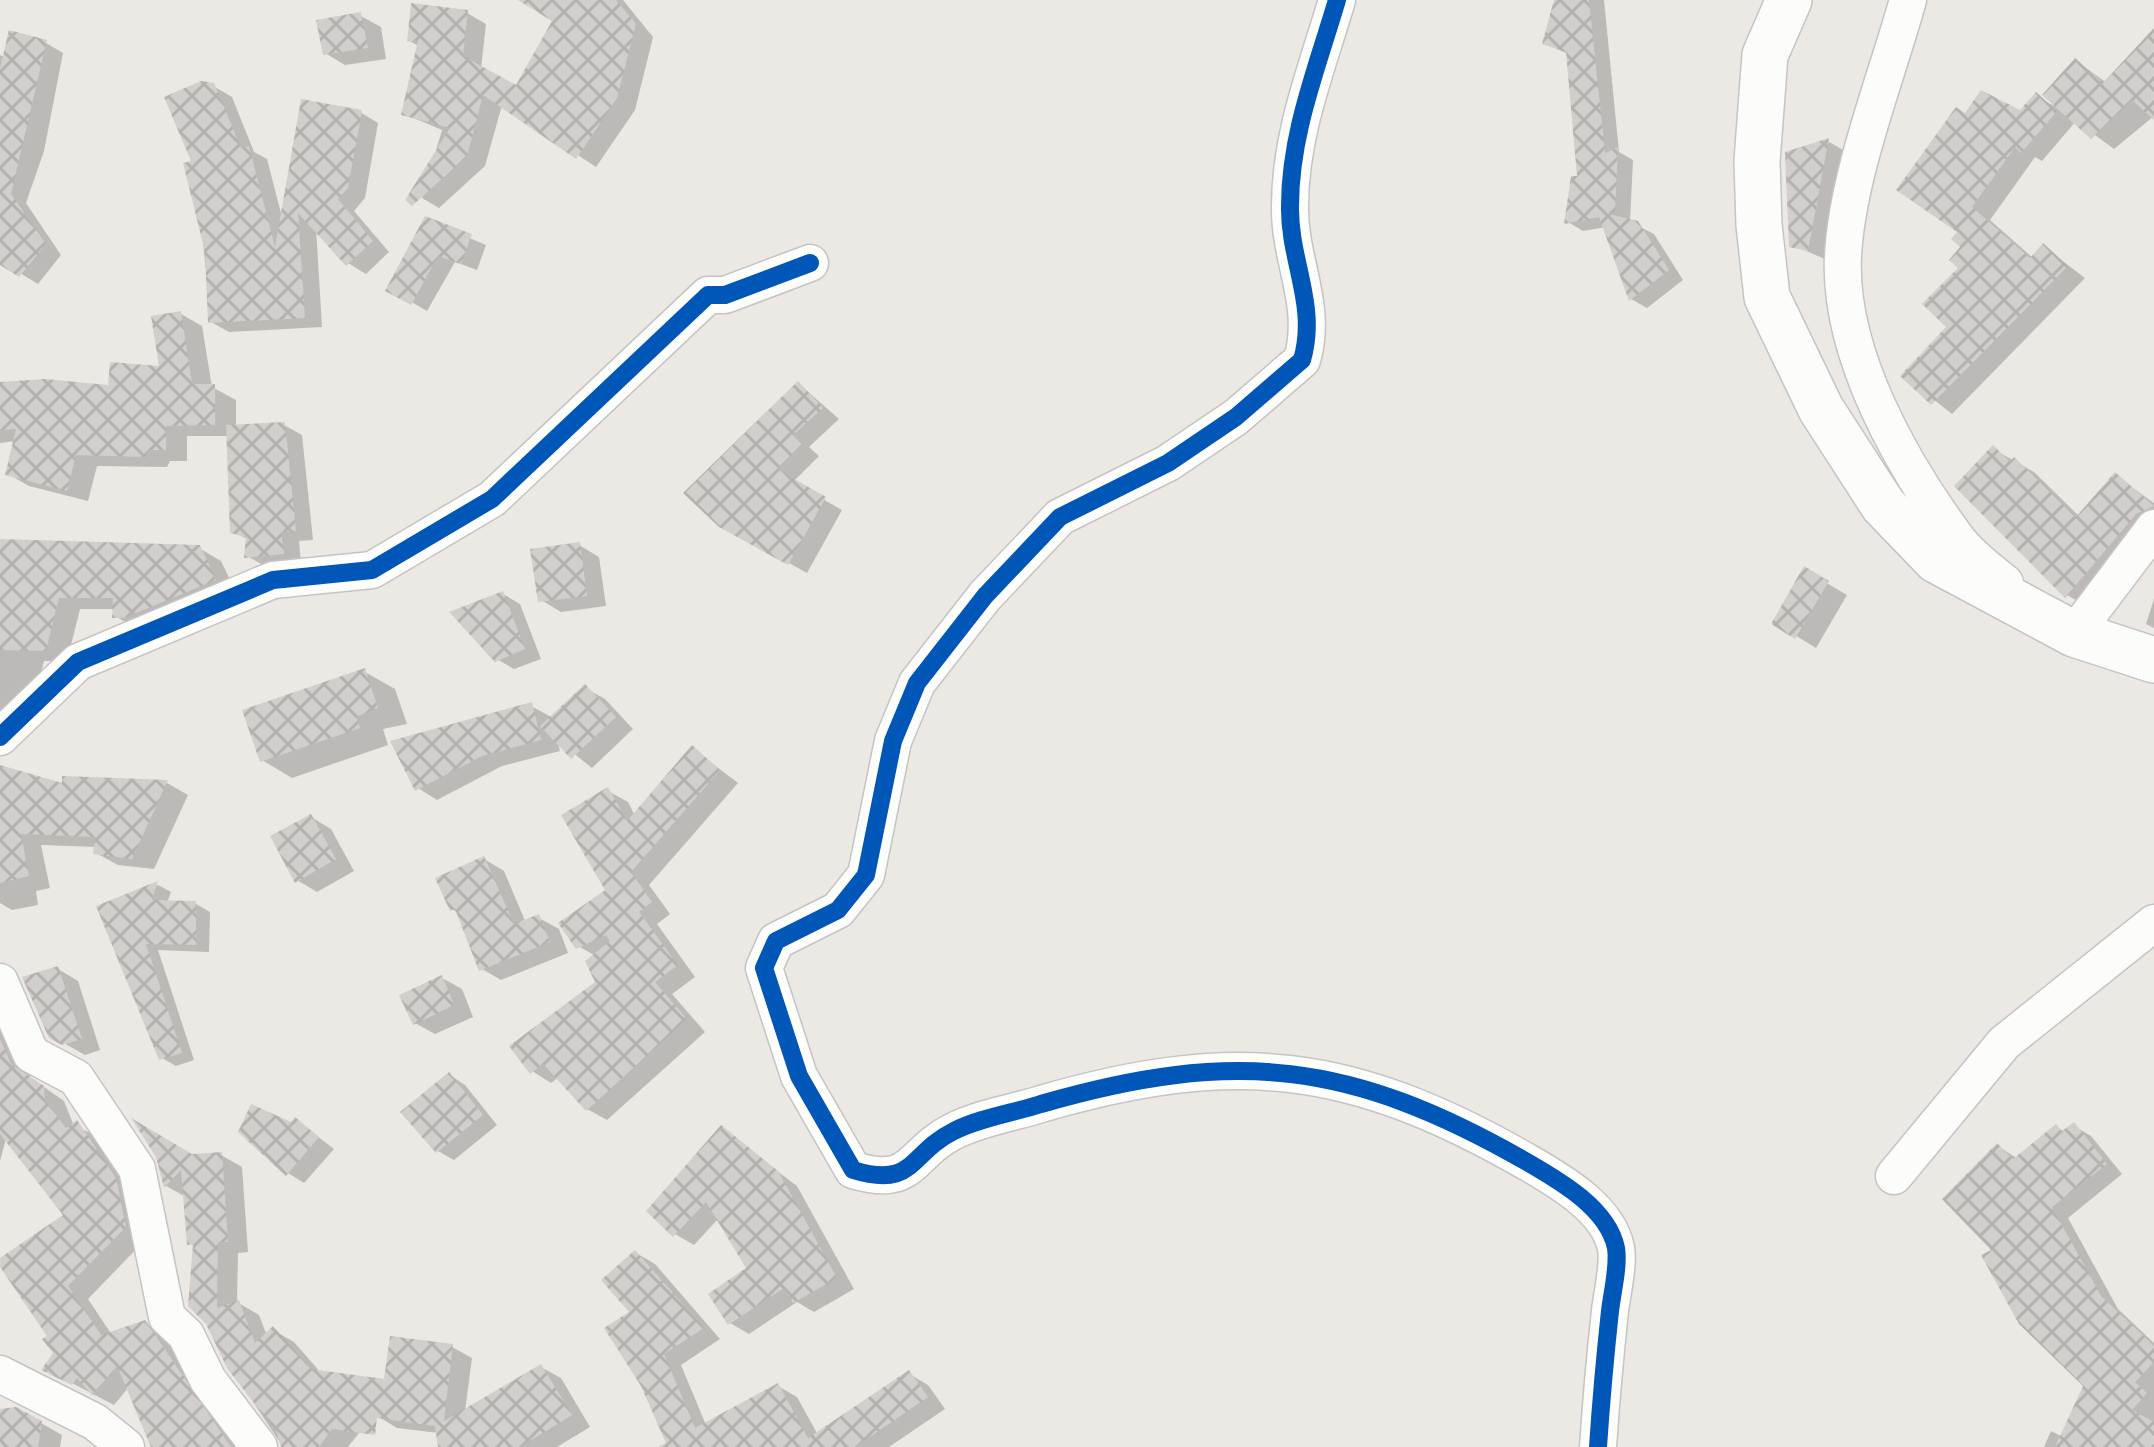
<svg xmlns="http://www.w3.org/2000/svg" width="2154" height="1447" viewBox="0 0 2154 1447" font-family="Barlow,sans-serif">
<defs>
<pattern id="building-cross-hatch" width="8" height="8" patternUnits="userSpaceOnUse" patternTransform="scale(3)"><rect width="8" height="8" fill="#d1cecb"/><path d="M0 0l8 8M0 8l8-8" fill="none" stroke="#b4b1af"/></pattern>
</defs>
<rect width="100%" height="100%" fill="#ece8e4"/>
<path fill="#0003" d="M546,0H623L653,37L635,110L596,167L502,105L485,166L439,208L422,198L442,130L404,114L420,47L410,41L467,13L486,24L481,69L518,89L554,23Z
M1557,0H1604L1619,152L1633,160L1630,222L1654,234L1683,280L1647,308L1631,299L1606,227L1583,231L1568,222L1580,179L1570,55L1545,43Z
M361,16L381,27L386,59L345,65L325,53Z
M2154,33V116L2114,149L2076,121L2042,161L2035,157L1990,220L2033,258L2044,247L2085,278L1952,414L1904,376L1950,326L1964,247L1966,116L2021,114L2036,96L2054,106L2076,61L2107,83Z
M46,43L63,53L44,151L26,203L61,255L38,284L0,261V55L6,58Z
M213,86L232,97L254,152L267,159L283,221L360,112L378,123L365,198L354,211L389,252L366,274L348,263L316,228L322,327L229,332L211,322L195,163Z
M1829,142L1845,151L1825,259L1792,245L1788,154Z
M427,220L486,245L477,270L455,262L427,311L389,289Z
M181,314L202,326L212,387L236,400V427L284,425L302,435L313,540L299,541L301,563L265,566L247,556L249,540L232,531L229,436H187V461H170L167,467L97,466L88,501L29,486L8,474L16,441L0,443V384L111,388L163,369Z
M799,384L839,419L809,447L819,456L793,482L842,510L807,573L721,525Z
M1993,449L2034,472L2080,517L2116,476L2154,503V527L2086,606L2067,595Z
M0,542L199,548L221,561L236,592L137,629L115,616L116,609H80L67,661H44L37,687L0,742Z
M579,545L599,557L606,606L561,612L541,600Z
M1806,571L1847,595L1816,648L1775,623Z
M503,594L520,604L541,659L514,669L497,659Z
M2154,599V628L2146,624Z
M365,672L395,689L407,724L383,729L388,745L292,778L262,760Z
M585,688L605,699L633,729L592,768L557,740L560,751L502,766L437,800L418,788L531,706L553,718Z
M693,749L738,783L649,885L670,914L657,924L695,977L672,994L705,1032L607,1120L587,1109L559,1077L551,1083L532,1071L599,983L596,956L578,946L609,891L608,791L628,802L635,816Z
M0,768L65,787V779L167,783L188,795L154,869L118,865L96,853L97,847L41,845L50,888L36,891L38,905L12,910L0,903Z
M311,817L331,829L354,871L317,892L297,880Z
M484,859L504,871L526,923L539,918L559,929L568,953L501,980L482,969L460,914L452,909Z
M158,885L171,892L167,903L196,904L210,912L209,952L158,950L194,1060L176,1066L162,1058L100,908Z
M58,969L78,981L100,1050L85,1055L51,1036Z
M442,978L462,989L473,1017L435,1034L415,1023Z
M0,1006L31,1078L64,1101L74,1126L98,1136L136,1192L146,1239L88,1299L112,1335L144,1323L166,1335L240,1447H151L128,1388L114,1405L66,1380L51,1336L67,1216L7,1135L0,1161Z
M450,1075L465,1085L497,1125L454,1160L438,1151Z
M296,1120L334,1149L304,1183L288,1173Z
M2074,1126L2091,1136L2122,1174L2068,1218L2118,1309L2154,1343V1447H2044L2051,1431L2063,1437L2086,1385L1996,1251L1998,1146L2018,1159L2057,1128L2066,1133Z
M721,1129L797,1186L854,1289L814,1312L797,1302L749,1334L730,1323L750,1269L719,1218L694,1245L675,1234Z
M221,1155L242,1167L248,1252L238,1253L237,1302L259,1315L267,1336L273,1330L294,1342L322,1374L385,1389L452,1347L472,1358L465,1411L541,1367L561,1378L590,1427L557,1447H441L439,1433L397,1428L374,1414L348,1447H283L230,1367L195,1246L189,1243L186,1197L166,1186L159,1156Z
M636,1253L655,1264L720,1339L681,1365L706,1425L778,1386L797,1397L818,1435L909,1374L928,1385L945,1409L889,1447H665L670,1444L633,1313Z
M0,1413L41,1423L62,1435L60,1447H0Z"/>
<path fill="url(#building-cross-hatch)" d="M518,0H616L636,24L617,98L576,159L483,95L467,156L412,206L405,200L450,128L401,115L418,40L407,42L411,3L468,10L463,56L516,85L552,21Z
M1554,0H1589L1605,153L1618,147L1615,212L1609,214L1638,221L1669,270L1629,301L1599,217L1564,224L1571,176H1577L1566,52L1542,44Z
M361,12L368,48L323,55L316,20Z
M2154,28V120L2132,100L2091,139L2042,95L2075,58L2103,83Z
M9,30L47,40L11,194L46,244L19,277L0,265V68Z
M201,81L214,83L241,148L249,146L275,247L301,99L362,110L348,188L338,199L373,241L346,266L298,213L305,318L208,323L205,252L183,163L191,161L164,97Z
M1981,90L2020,110L2036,92L2057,111L2021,153L2015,147L1972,207L2030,258L2043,243L2068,266L1931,405L1900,376L1946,327L1922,304L1958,268L1949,260L1960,247L1951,239L1957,232L1896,190L1956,107L1965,113Z
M1829,138L1808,251L1789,247L1785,152Z
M425,216L472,234L461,264L438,256L411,305L385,291Z
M181,311L192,384H215V425L166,426V450H148L146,457L76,455L67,491L5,475L16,429L0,430V382L45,379L108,385L110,362L159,366L151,316Z
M798,381L823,408L793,435L802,444L777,469L826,497L788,565L719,527L683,493Z
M285,422L296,531L281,532L284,554L244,558L246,537L230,533L226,425Z
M1993,445L2010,462L2014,457L2076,517L2115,472L2154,506L2136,514L2065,598L1954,486Z
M0,539L200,545L216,580L124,618H112L113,598H59L46,651L0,650Z
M580,542L587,596L538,602L530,549Z
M1804,566L1829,581L1795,639L1771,624Z
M503,591L525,649L495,662L449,612Z
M365,668L378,708L356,717L360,728L260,762L242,710Z
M585,684L616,717L571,759L540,726Z
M532,702L541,740L482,756L415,791L390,741Z
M692,745L720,770L631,872L652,902L639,912L678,965L655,982L687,1019L586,1111L543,1064L530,1074L509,1046L595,982L585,961L610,941L606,935L576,949L558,923L605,890L561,815L608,787L627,821Z
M0,765L62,783V776L168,780L132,859L93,854L95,837L21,834L29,876L0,883Z
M311,814L336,859L295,883L270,836Z
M484,856L514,924L539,914L550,942L479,971L455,909L450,911L435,878Z
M158,881L152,900L196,901V945L146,944L182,1053L159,1060L96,906Z
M58,966L82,1039L62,1045L49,1038L22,977Z
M442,975L454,1005L413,1025L399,995Z
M0,1039L11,1064L44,1086L45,1101L66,1128L77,1120L116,1178L126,1227L68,1286L101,1335L145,1320L231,1447H151L117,1366L92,1395L77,1378L72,1385L41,1370L53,1353L42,1339L47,1336L0,1267V1258L63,1215L0,1134Z
M449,1072L483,1115L436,1153L400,1112Z
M251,1104L291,1122L295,1117L319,1137L286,1176L238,1132Z
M131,1118L192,1154L222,1152L228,1242H218L217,1308L239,1300L255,1343L273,1326L311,1369L384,1379L390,1336L453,1344L444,1421L541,1364L572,1415L520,1447H438L435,1426L377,1418L375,1435L332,1429L319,1447H281L277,1433L227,1368L206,1324L188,1306L193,1244L187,1245L181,1170L164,1188L156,1157Z
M2074,1122L2107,1164L2052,1207L2101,1296L2154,1346V1362L2135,1382L2147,1393L2132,1410L2154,1422V1447H2055L2083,1386L2019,1324L1981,1255L1991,1250L1942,1199L1997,1143L2013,1159L2056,1124L2062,1131Z
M721,1125L778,1171L837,1278L793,1303L784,1288L728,1325L708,1294L746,1268L706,1202L673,1237L646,1211Z
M635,1250L704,1328L664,1354L695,1428L778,1383L808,1438L909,1370L928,1397L855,1447H658L666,1443L641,1386L604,1328L629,1312L601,1280Z
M16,1407L42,1421L38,1447H0V1409Z"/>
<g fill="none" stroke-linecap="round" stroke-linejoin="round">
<defs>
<path id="minor" d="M1337,0C1317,68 1290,134 1290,206C1289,261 1318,305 1302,360L1236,417L1168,463L1060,517L985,596L917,683L893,741L866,875L838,910L776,941L764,968L799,1076L853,1170C915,1189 909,1153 954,1131C979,1118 1013,1113 1041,1104C1235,1048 1351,1061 1527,1162C1558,1180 1608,1208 1616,1248C1619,1266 1612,1293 1610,1311C1605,1357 1601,1402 1598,1447
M1908,0C1886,79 1847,176 1843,256C1838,353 1902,465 1958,540C1970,556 1989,570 2005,583
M2074,634L2154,528
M0,737L78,662L273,580L372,570L492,499L708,295H725L810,263
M0,982L31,1054L76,1078L137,1169L167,1317L186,1335L208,1380L259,1447
M1894,1176L2004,1043L2154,923
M0,1374L95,1422L126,1447"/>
<path id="tertiary" d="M1789,0L1765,55L1757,161L1759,225L1767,297L1821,409L1883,505L1936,560L2074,634L2154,660"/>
</defs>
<use href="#minor" stroke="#c5c4c5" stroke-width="39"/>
<use href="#tertiary" stroke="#c5c4c5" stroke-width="48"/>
<use href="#minor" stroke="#fcfcfb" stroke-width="36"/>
<use href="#tertiary" stroke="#fcfcfb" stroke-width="45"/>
<defs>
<path id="cycleway" d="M1337,0C1317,68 1290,134 1290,206C1289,261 1318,305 1302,360L1236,417L1168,463L1060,517L985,596L917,683L893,741L866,875L838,910L776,941L764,968L799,1076L853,1170C915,1189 909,1153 954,1131C979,1118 1013,1113 1041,1104C1235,1048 1351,1061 1527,1162C1558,1180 1608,1208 1616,1248C1619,1266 1612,1293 1610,1311C1605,1357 1601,1402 1598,1447
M0,737L78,662L273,580L372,570L492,499L708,295H725L810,263"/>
</defs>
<use href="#cycleway" stroke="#fff" stroke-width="26"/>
<use href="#cycleway" stroke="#0057b8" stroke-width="18"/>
</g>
</svg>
